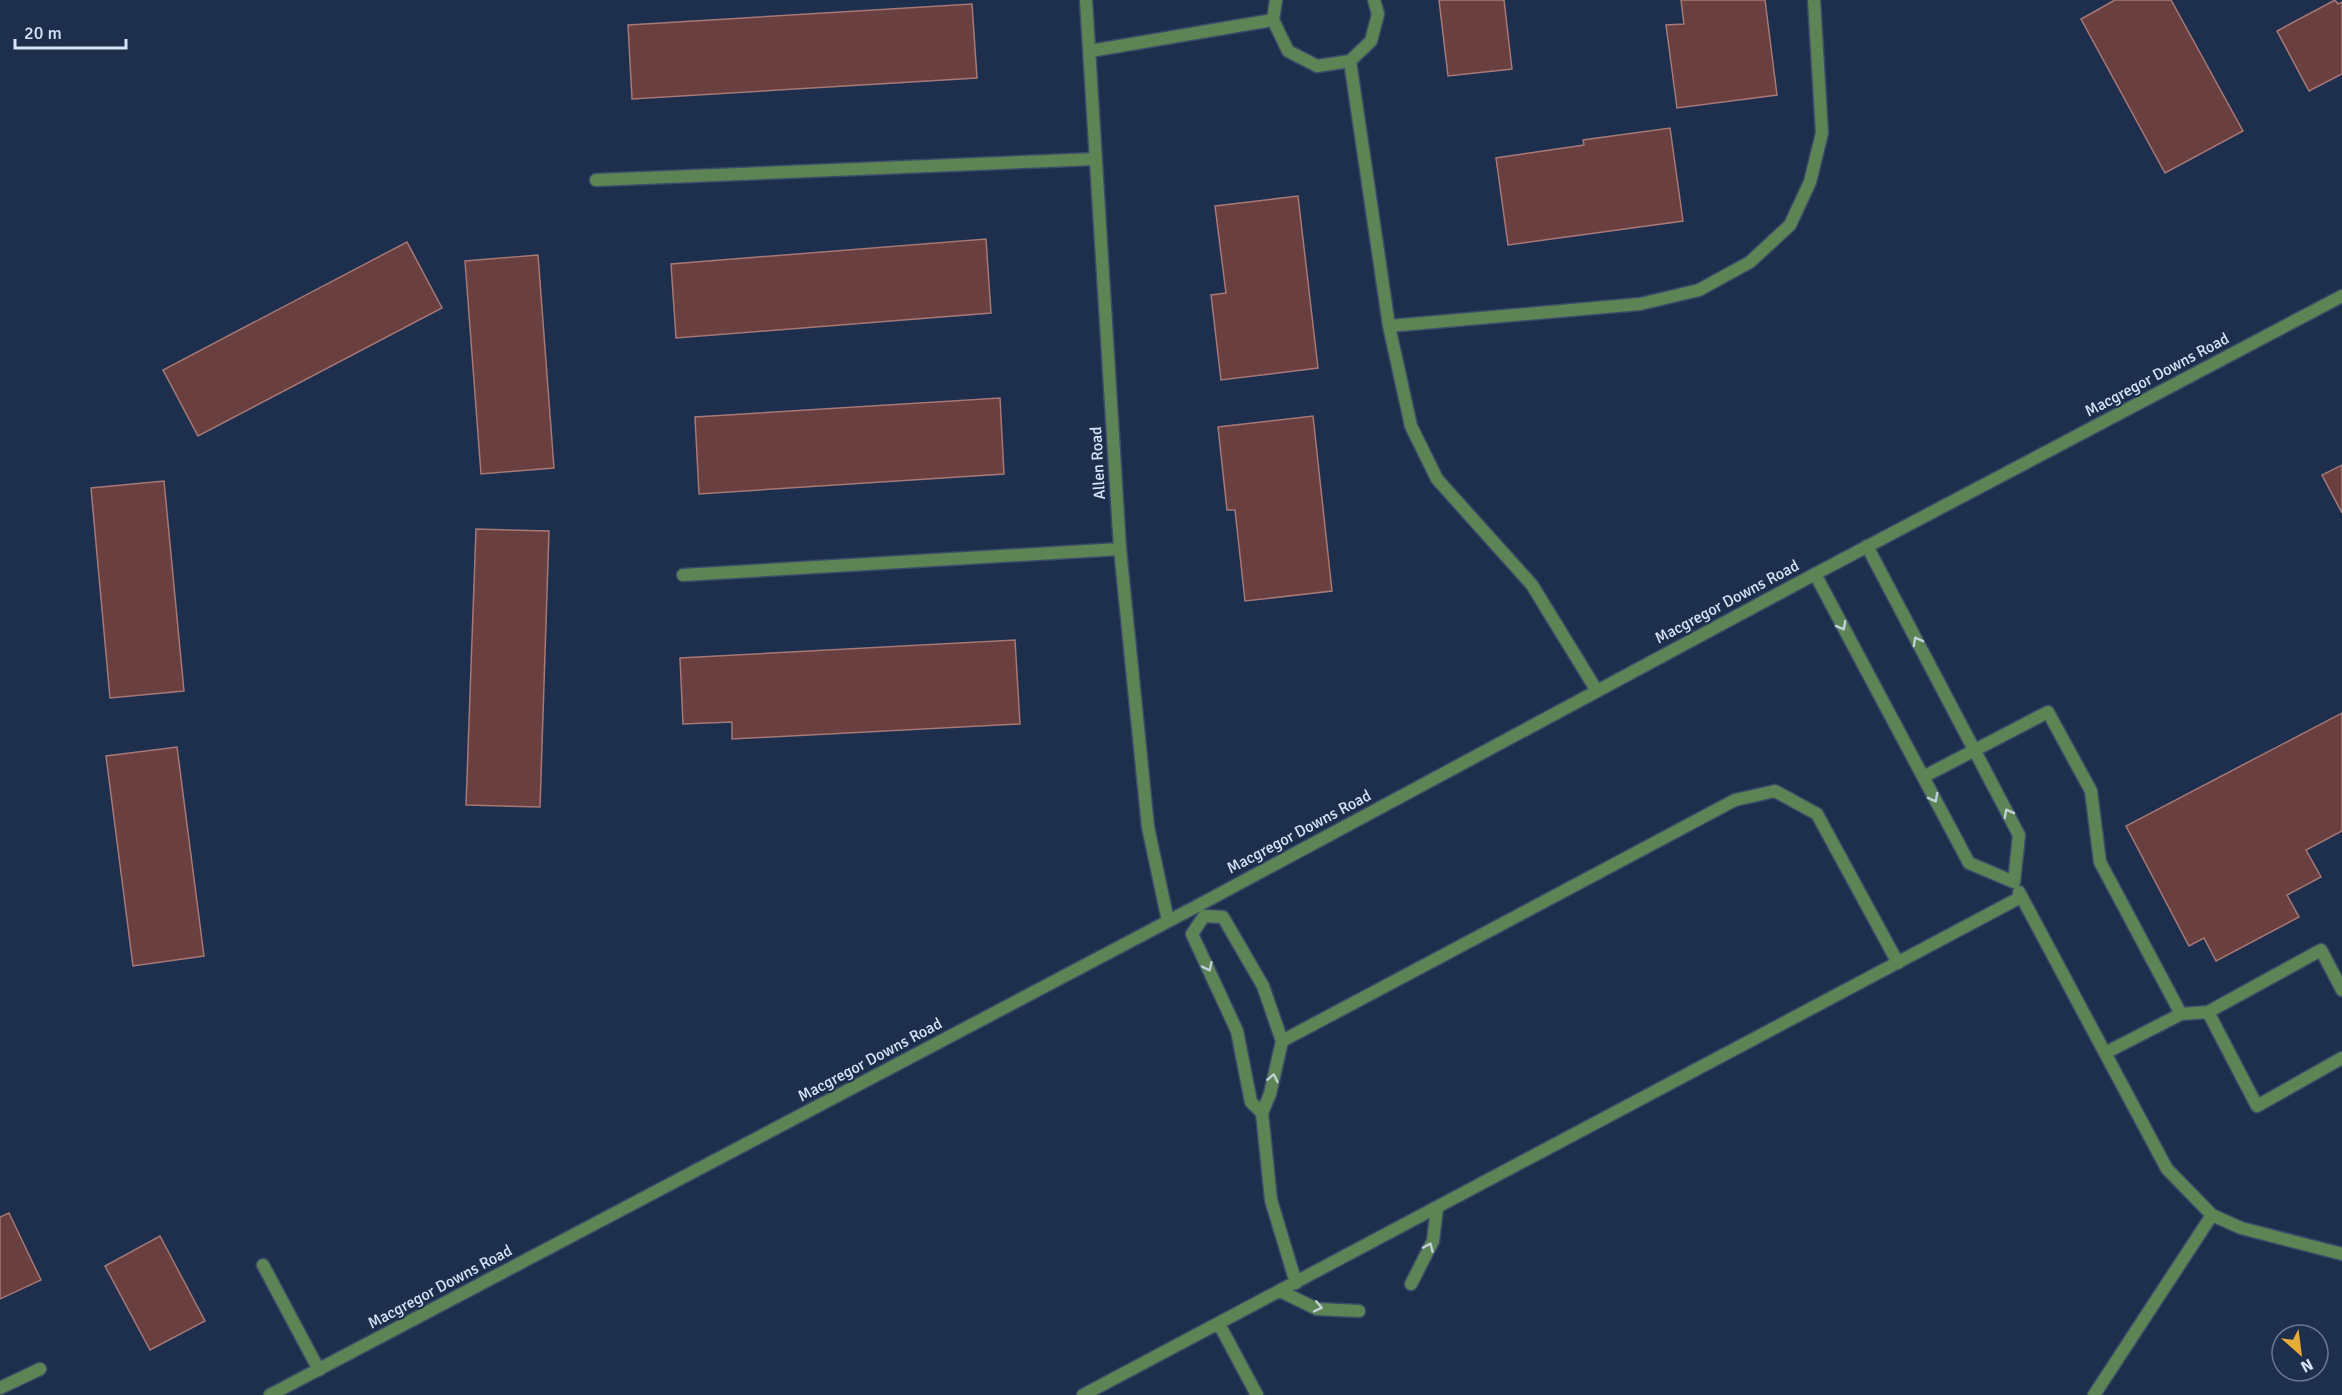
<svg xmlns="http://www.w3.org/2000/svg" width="2342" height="1395" viewBox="0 0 2342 1395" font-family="Signika,sans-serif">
<rect width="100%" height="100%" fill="#1d2f4d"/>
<path fill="#69403f" stroke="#a67877" stroke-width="1.5" d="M1439,0H1504L1512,69L1448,76Z
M1681,0H1765L1777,95L1677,108L1666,25L1684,24Z
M2115,0H2171L2243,131L2165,173L2081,19Z
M2335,0L2338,4L2342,2V74L2309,91L2277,31Z
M972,4L977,78L632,99L628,25Z
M1670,128L1683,221L1508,245L1496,158L1584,145L1583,140Z
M1298,196L1318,368L1221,380L1211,295L1226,293L1215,206Z
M986,239L991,313L676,338L671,264Z
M407,242L442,308L198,436L163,370Z
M538,255L554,468L481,474L465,261Z
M1000,398L1004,474L699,494L695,417Z
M1313,416L1332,591L1245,601L1235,510H1227L1218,427Z
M2342,465V513L2322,475Z
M164,481L184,691L110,698L91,488Z
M476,529L549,531L540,807L466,805Z
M1015,640L1020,724L732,739V722L683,724L680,658Z
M2342,713V831L2306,850L2321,877L2287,895L2299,917L2216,961L2204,938L2189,946L2126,826Z
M177,747L204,956L133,966L106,756Z
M9,1213L41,1280L0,1299V1217Z
M160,1236L205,1321L150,1350L105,1266Z"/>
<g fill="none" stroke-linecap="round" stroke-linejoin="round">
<defs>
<path id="service" d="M1276,0L1273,20L1288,51L1317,66L1350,61L1371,41L1378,14L1374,0
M1090,51L1273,20
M1350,61L1389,326L1411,426L1437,479L1532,585L1597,691
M596,180L1096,159
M1389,326L1640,304L1699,290L1750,262L1790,225L1810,182L1822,133L1814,0
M1815,574L1969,863L2014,882L2019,835L1867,546
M683,575L1120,549
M1923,777L2048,712L2091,791L2100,862L2181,1014L2208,1012L2321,950L2342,990
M2019,892L2167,1169L2212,1215L2241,1228L2342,1254
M1204,916L1223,917L1263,986L1282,1041L1270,1094L1262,1113L1271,1200L1296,1283
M1204,916L1192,934L1237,1031L1251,1102L1262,1113
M2208,1012L2257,1106L2342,1058
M1282,1041L1735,800L1775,791L1817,814L1898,963
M2105,1053L2181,1014
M263,1265L319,1370
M1411,1284L1433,1241L1437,1208
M1280,1291L1317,1309L1359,1311
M1219,1324L1257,1395
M0,1388L40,1369
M1083,1395L2021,897
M2094,1395L2212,1215"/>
<path id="tertiary" d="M1086,0L1120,549L1148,827L1168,921
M270,1395L1199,905L1815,574L2342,296"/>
</defs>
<use href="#service" stroke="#3b4c68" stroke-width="15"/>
<use href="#tertiary" stroke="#3b4c68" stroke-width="15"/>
<use href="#service" stroke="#5d8455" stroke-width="12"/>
<use href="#tertiary" stroke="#5d8455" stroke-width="12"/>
</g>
<defs><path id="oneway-chevron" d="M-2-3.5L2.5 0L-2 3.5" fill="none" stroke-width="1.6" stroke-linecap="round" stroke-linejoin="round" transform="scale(1.5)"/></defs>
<g stroke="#bfd0d7">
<use href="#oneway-chevron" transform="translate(1842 626) rotate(62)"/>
<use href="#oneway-chevron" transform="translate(1917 641) rotate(-118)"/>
<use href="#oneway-chevron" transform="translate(1934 798) rotate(62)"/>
<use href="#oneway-chevron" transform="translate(2008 813) rotate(-118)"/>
<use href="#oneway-chevron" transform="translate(1208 967) rotate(65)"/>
<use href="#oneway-chevron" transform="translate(1273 1078) rotate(-78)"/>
<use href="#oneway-chevron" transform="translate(1429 1247) rotate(-66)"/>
<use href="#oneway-chevron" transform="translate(1318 1307) rotate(13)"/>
</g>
<g text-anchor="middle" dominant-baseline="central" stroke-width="4.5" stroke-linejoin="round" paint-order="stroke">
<g font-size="16" fill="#d8e3f7" stroke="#1d2f4d">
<text transform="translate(2157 375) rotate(-28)">Macgregor Downs Road</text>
<text transform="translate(1098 463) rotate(-93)">Allen Road</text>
<text transform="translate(1727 602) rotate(-28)">Macgregor Downs Road</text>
<text transform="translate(1299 832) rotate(-28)">Macgregor Downs Road</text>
<text transform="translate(870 1060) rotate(-28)">Macgregor Downs Road</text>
<text transform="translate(440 1287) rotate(-28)">Macgregor Downs Road</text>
</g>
</g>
<g transform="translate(2300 1353) rotate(152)"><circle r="28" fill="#1d2f4d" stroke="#687791" stroke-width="1.5"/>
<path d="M0-4.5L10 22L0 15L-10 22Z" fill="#e7ac37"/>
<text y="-9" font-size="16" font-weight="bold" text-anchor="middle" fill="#d8e3f7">N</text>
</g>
<path d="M15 39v9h111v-9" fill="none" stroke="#d8e3f7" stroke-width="3"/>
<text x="24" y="39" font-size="18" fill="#d8e3f7" stroke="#1d2f4d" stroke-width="4.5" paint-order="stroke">20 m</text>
</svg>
